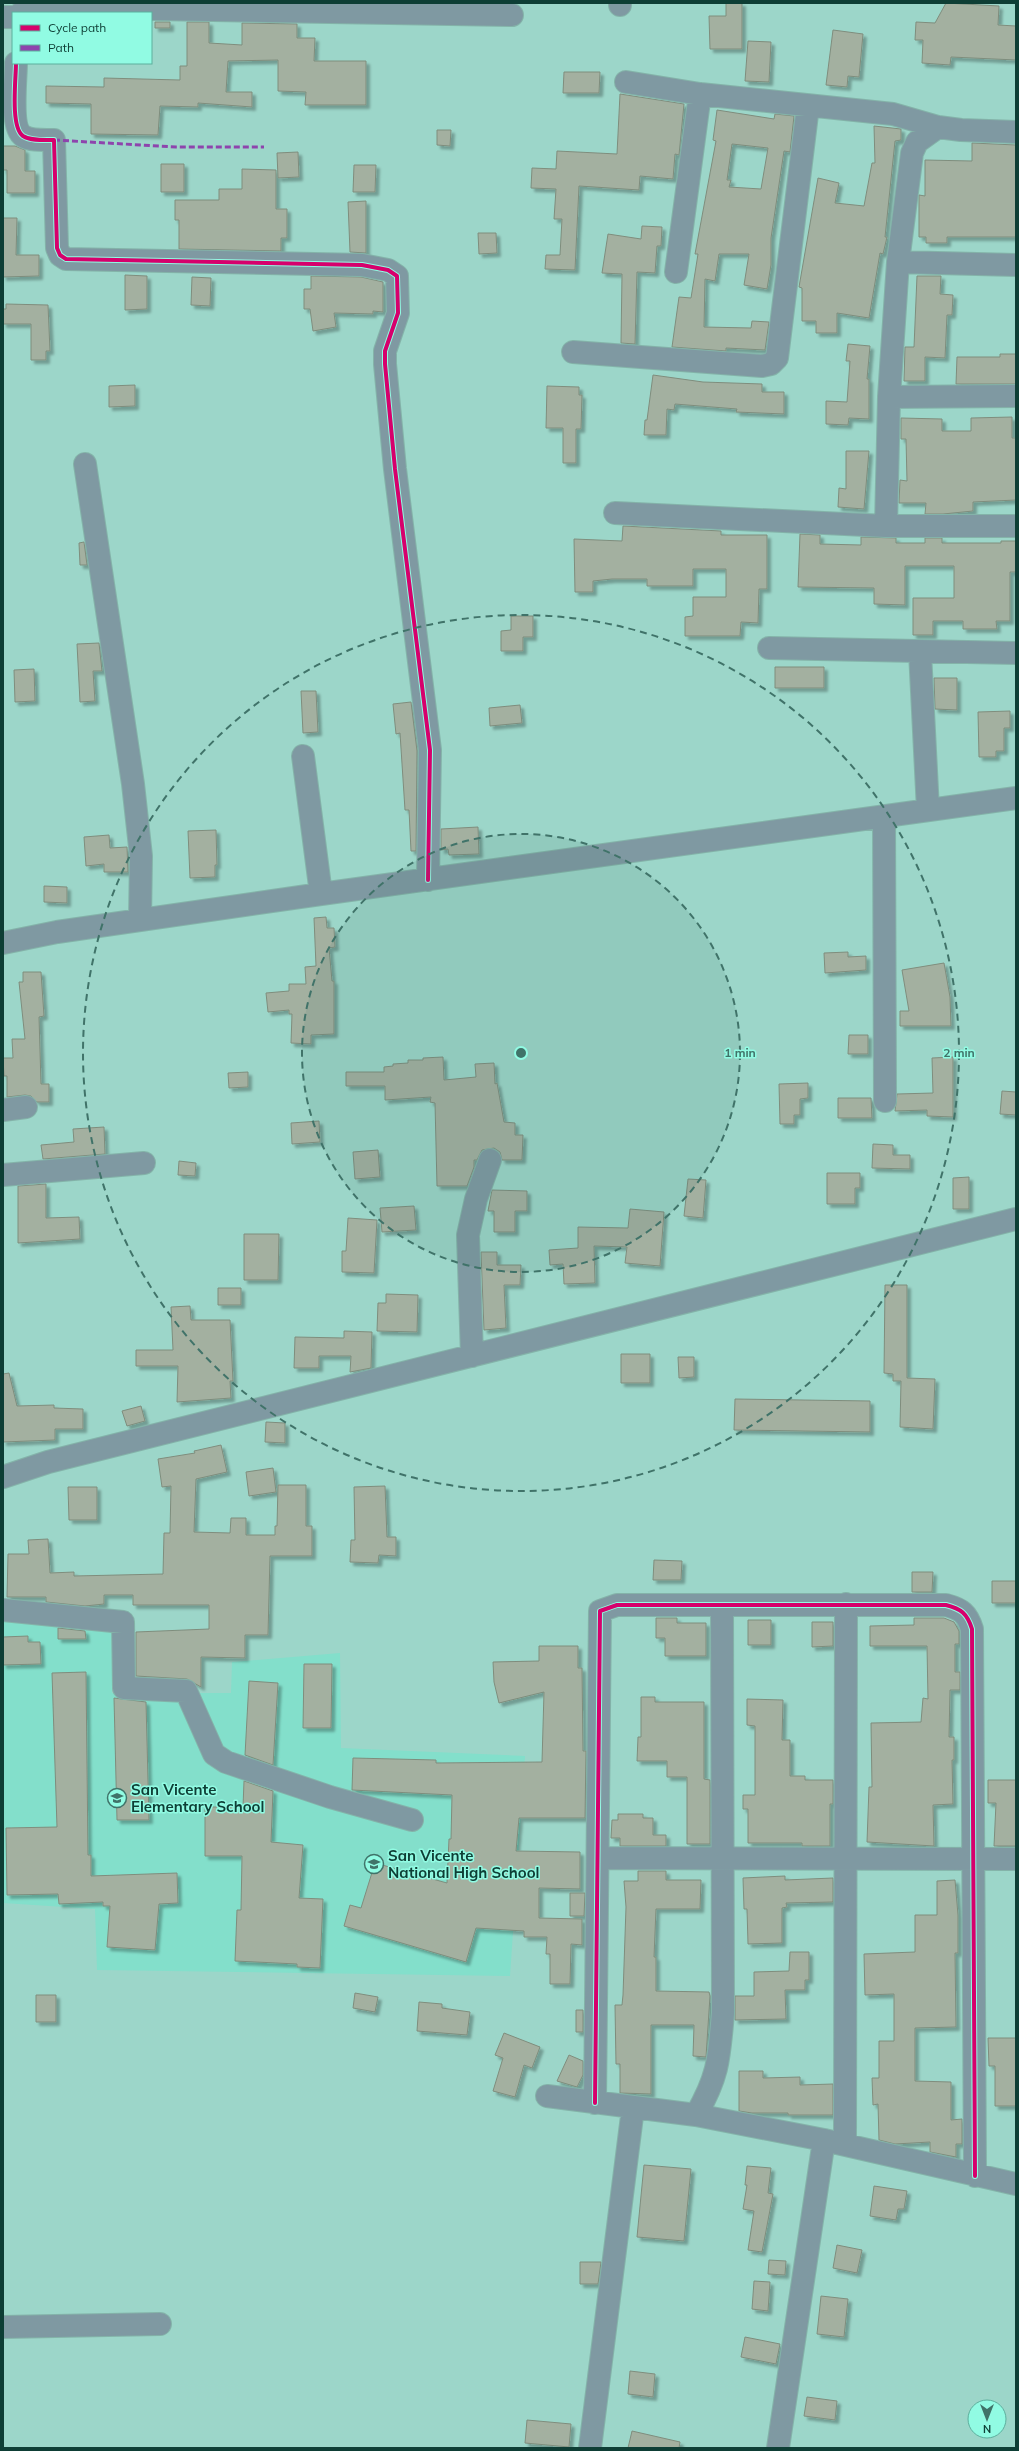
<svg xmlns="http://www.w3.org/2000/svg" width="1019" height="2451" viewBox="0 0 1019 2451" font-family="Mulish,sans-serif">
<defs>
<filter id="shadow"><feDropShadow dx="3.5" dy="3.5" stdDeviation="1" flood-color="#0004"/></filter>
</defs>
<rect width="100%" height="100%" fill="#9cd6c9"/>
<path fill="#83dfcb" d="M3,1616L113,1628L112,1693H231L232,1662L340,1653L341,1748L525,1756L510,1976L97,1970L95,1909L3,1903Z"/>
<path fill="#a3b0a0" stroke="#7f8d7d" fill-rule="evenodd" filter="url(#shadow)" d="M726,3H742V49H710L709,16H726Z
M946,3L999,6L998,25L1016,26V60L951,57L950,65L922,63L923,40H915L916,22L935,23Z
M155,22H170V28H155Z
M187,22H209V43L242,45V23L297,24V38H315L314,61H366V105H305L306,92L278,91V60L228,61L226,92H252V107L198,103V107L160,106L158,135L91,134V104L46,103V86L104,87V78L180,80V66H187Z
M833,30L863,34L859,77L848,76L847,87L826,85Z
M748,41L771,42L769,82L745,81Z
M564,72H600L599,93H563Z
M620,94L684,104L679,155L675,154L673,179L640,176L639,190L579,186L575,270L545,269L546,255H560L562,219H554L556,189L531,188L532,168L556,169L557,151L617,154Z
M717,110L774,119L775,114L794,116L790,152L784,151L771,238V265L767,289L744,285L749,254H719L715,281L705,279L704,327L751,328L752,321L769,322L765,350L726,348V351L672,347L679,297L691,298L698,254H695L716,141L713,140ZM732,144L768,148L761,189L729,187L731,180H727Z
M874,126L901,129V140L895,141L885,237H887L883,254L880,253L869,318L837,313V333H816V321H802V288L799,287L818,178L839,183L835,203L864,206L872,163H875Z
M437,130H451L450,146L437,145Z
M972,143L1016,145V237H947V243H926V237H919V195L925,196V160L972,161Z
M3,146H15L25,150V171H35V193H7V170H3Z
M298,152L299,177L278,178L277,153Z
M161,164H184V192H161Z
M354,165H376L375,192H353Z
M242,169L276,170V209H287V238H281V251L179,249V220H175V200H219V189H242Z
M366,201V253L350,252L348,202Z
M3,218H17L16,255H39V276L3,277Z
M642,226L662,227L661,246H657L655,273L637,272L635,344L621,343L622,274L602,273L608,234L641,239Z
M478,233H496L497,253L479,254Z
M125,275L147,276V309L125,310Z
M311,276L361,277L383,282V312L373,311V314L334,313L336,327L313,331L310,309H304V289H311Z
M917,276H941L940,294L953,295L952,315H947L945,358L925,357V381H904L905,347H914Z
M192,277L211,278L210,306L191,305Z
M6,304L48,305L50,351H46V360H31V324H3V309H6Z
M848,344L870,346L867,379H869V419L849,418L848,425L826,424V401L847,402L850,361H846Z
M1000,354H1016V384H956L957,357H1000Z
M653,375L703,382L762,384V392H784V414L736,412L737,409L675,404L674,410L667,409L666,435H644L645,420H647Z
M135,385V406L109,407V386Z
M547,386L579,387V395H582L581,429H576V463H563V428H546Z
M1012,417V438H1016V500L973,502V511L943,514H925L926,503H899L900,480L907,481L906,439H901V418L942,419V431H971V418Z
M846,451H869L864,509L838,507L839,488L846,489Z
M623,526L721,531V535H767V589H759L758,623L741,622L740,636H685V617L693,616V597H726V569H693V586H647V579H612L593,581V592H575L574,539L622,541Z
M800,534L820,535V544L861,545V537L896,538V543H925V538H942V543H1001V541H1016V572H1010V621H996L997,629H963V621H933V635H913V598H954V566H905V605L874,604V588L798,587Z
M84,542L87,565H80L79,543Z
M511,616H533V637H523V651H501V631L511,630Z
M99,643L102,671H93L95,701L80,702L77,644Z
M775,667H824V688H775Z
M34,669L35,701L15,702L14,670Z
M934,678H957V710L935,709Z
M301,691H316L318,732L303,733Z
M411,702L417,751L416,851H411L409,810H405L400,733L396,734L393,704Z
M520,705L522,723L490,726L489,708Z
M1010,711V728H1004V751H996V757H979L978,712Z
M478,827L479,854L449,855L448,849L441,850V829Z
M216,830L217,865H215V877L190,878L188,831Z
M109,835L110,848L127,847L128,872H104V864L86,866L84,837Z
M44,886L67,887V903L44,902Z
M326,917L327,928H334L335,947L329,948L332,981H334V1034L311,1035V1044L291,1043L292,1014H289V1010L268,1012L266,993L289,991V984H306L305,967L316,966L314,918Z
M848,952V957L866,956V970L825,973L824,953Z
M944,963L950,997L951,1026H900V1011H909L902,970Z
M23,972H41L44,1016L39,1017L41,1084H49V1102H37L31,1096L25,1095L7,1097V1076H4L3,1058H13L12,1039H25L19,982H23Z
M849,1035H868V1054H848Z
M443,1057L444,1080L476,1077L475,1064L494,1063L495,1084L497,1083L504,1122L515,1123V1135H523L522,1160H502L500,1152L494,1148L482,1150L477,1160H474V1167L467,1186H437L435,1103L430,1102L431,1097L385,1100V1086H346V1072H384V1067L393,1066V1064L408,1063V1060H423V1058Z
M953,1057V1117L927,1116V1110L895,1111L897,1094L933,1093L932,1058Z
M248,1072V1087L229,1088L228,1073Z
M808,1083V1098L800,1099V1115H794V1124H780L779,1084Z
M1002,1091L1016,1092V1115L1000,1114Z
M838,1098H871L872,1118H838Z
M319,1121L320,1142L292,1144L291,1123Z
M104,1127L105,1154L43,1159L41,1145L74,1142L73,1129Z
M873,1144L893,1145V1155H910V1169L872,1168Z
M378,1150L380,1177L355,1179L353,1152Z
M179,1161L196,1163L195,1176L178,1175Z
M827,1173H860V1188H855V1204H827Z
M969,1177V1209H953V1178Z
M688,1179L706,1180L703,1218L684,1216Z
M46,1184V1218L79,1217L80,1239L18,1243V1186Z
M492,1190L527,1191V1211H515V1232H494V1211H488Z
M414,1206L416,1230L382,1232L380,1208Z
M630,1209L664,1212L660,1266L625,1263L627,1247L594,1246L595,1283L564,1284L563,1264L550,1265L549,1250L578,1248V1227L628,1228Z
M348,1218L377,1220L374,1273L342,1272V1251H346Z
M244,1234H279L278,1280H244Z
M481,1252H497V1265H521L520,1285H504L506,1328L484,1330Z
M885,1285H907V1378L935,1379L933,1429L900,1427L901,1381H893V1374L884,1373Z
M218,1288H241V1305H218Z
M386,1294L418,1295L417,1332L377,1331L378,1303H386Z
M190,1306L191,1320H230L233,1381H230L231,1398L177,1402L178,1366H136V1350H173L171,1307Z
M344,1331L372,1332L371,1368L350,1372L351,1356H319V1368H294L295,1337L344,1338Z
M621,1354H650V1383H621Z
M678,1357H694V1377L679,1378Z
M9,1373L17,1406L54,1405V1408L83,1409V1429H55V1440L3,1442V1374Z
M735,1399L870,1401V1432L734,1430Z
M141,1406L145,1421L127,1426L122,1411Z
M266,1422L285,1423V1443L265,1442Z
M221,1445L227,1472L196,1479L194,1532L230,1533L231,1518H246V1535H275V1526H277L278,1485H306V1526H312V1556H270L268,1635H245V1658L201,1657V1687L187,1679L136,1676V1632L209,1629V1605H133V1595H104V1604L85,1606L46,1602V1597H7L8,1554H29L28,1540L48,1539L50,1573L74,1572V1576L163,1574L164,1533H170L171,1486L162,1487L158,1459L195,1453L194,1451Z
M273,1468L276,1492L249,1496L246,1472Z
M385,1486L387,1537H396V1556L379,1555L378,1563L350,1562L351,1540H355L354,1487Z
M68,1487H97V1520H69Z
M654,1560L682,1561L681,1580H653Z
M912,1572H933L932,1592H912Z
M992,1581H1016V1603H992Z
M656,1618H677V1623H706V1656H665V1638H656Z
M914,1618H944L954,1622L959,1631V1644H955V1672H960V1690H950L949,1737H954V1760H952L953,1804L933,1805L934,1846L867,1842L869,1787H872L871,1723L921,1722L923,1698L928,1699L927,1646H870V1626L914,1625Z
M748,1620H771V1645H748Z
M812,1622H833V1646L812,1647Z
M58,1628L85,1631L86,1639H58Z
M28,1636V1642H40L41,1664L3,1665V1637Z
M539,1646H578V1668H582L583,1751H586L585,1818H519L516,1851L580,1852V1889L539,1888V1918L582,1919V1945L571,1944L570,1984H550V1954H546L547,1937H524V1931L476,1928L466,1962L344,1926L350,1905L361,1908L375,1863L447,1883L449,1839H451L452,1795L352,1790L353,1758L436,1760V1763L542,1762L544,1692L499,1703L494,1682L493,1662L539,1661Z
M304,1664H332L331,1728H303Z
M86,1672L88,1855H91V1876L177,1873L178,1903L159,1904L155,1950L107,1947L110,1906H103V1902L59,1904L58,1894L7,1895L6,1828L57,1827L52,1673Z
M249,1681L278,1683L273,1765L245,1755Z
M641,1697H655V1702H704V1779L710,1780V1844H687V1777H667V1761H637L638,1737H641Z
M114,1698L146,1702L149,1820H117Z
M747,1699L783,1700L782,1740H790V1776H805V1780H833V1804H830V1846H802V1843H748V1809H743V1795H755V1726L747,1725Z
M988,1780H1016V1846H994L996,1803H988Z
M244,1781L273,1791L271,1842L303,1845L299,1898L323,1899L320,1968L297,1967V1964L235,1961L237,1910H241L242,1856H205V1807H243Z
M618,1814H643V1818H653V1835H666V1846H620V1838H611L612,1820H618Z
M638,1871H666V1880H701L700,1909H656L654,1957H656V1991L709,1992L710,1996L706,2057L693,2056L694,2025H651V2094L620,2093V2064H616L615,2005H622L623,1995L626,1907L624,1881H638Z
M785,1876V1880L833,1878V1902L786,1903L787,1907L782,1908V1943L748,1944L747,1909H744L743,1878Z
M955,1880L958,1915V1953H955L956,2027L915,2028V2081L951,2082V2120L962,2119V2144H956V2157L930,2152V2142L895,2144L879,2140L878,2104L873,2105L872,2078H879V2041H894V1994L865,1995L864,1954L915,1952V1915H937V1881Z
M570,1893H585L584,1916H570Z
M790,1952H809V1980H805V1990H785L786,2019L735,2020V1996H754V1972L789,1971Z
M355,1993L378,1997L375,2012L353,2008Z
M36,1995H56V2022H36Z
M419,2002L442,2004V2008L470,2012L467,2035L417,2031Z
M576,2010H583V2032H576Z
M504,2033L540,2047L532,2068L524,2065L515,2097L493,2091L503,2058L495,2055Z
M988,2038H1016V2106H995V2066H989Z
M569,2055L583,2061V2075L577,2087L557,2081Z
M739,2071H763V2078L800,2077V2085L833,2084V2115H788V2113H752L739,2111Z
M644,2165L691,2169L684,2241L637,2237Z
M747,2166L771,2168L768,2193L773,2194L762,2252L748,2250L754,2211L743,2209L747,2185H745Z
M874,2186L907,2191L904,2209H898L896,2220L870,2216Z
M837,2245L862,2250L857,2273L833,2268Z
M769,2260L786,2261L785,2275L768,2274Z
M580,2262H601L598,2284H580Z
M754,2281L770,2282L768,2311L752,2309Z
M821,2296L848,2299L844,2337L817,2334Z
M745,2337L780,2344L776,2364L741,2357Z
M630,2371L655,2374L653,2397L628,2394Z
M807,2397L837,2401L835,2420L804,2416Z
M527,2420L571,2424L569,2447L525,2443Z
M632,2431L680,2442L679,2448H628Z"/>
<g fill="none" stroke-linecap="round" stroke-linejoin="round">
<defs>
<path id="minor" d="M620,5V3
M21,13L37,7L512,15
M3,17H13
M16,63C16,78 10,127 23,136C31,141 44,140 54,140L57,248L60,255L66,259L362,265L388,270L397,276L398,313L385,351V364L395,469L430,750L428,880
M626,82L700,94L893,114L938,127L961,130L1016,132
M898,262L1016,265
M676,272L700,94
M573,352L762,366L771,364L777,358L808,106
M889,397L1016,396
M85,464L133,784L141,856L140,920
M615,513L886,526H1016
M886,526L889,397L898,262L912,153L917,142L938,127
M769,648L1016,653
M920,652L928,810
M303,756L321,894
M884,816L885,1101
M3,943L57,932L321,894L1016,798
M3,1110L26,1107
M3,1175L144,1163
M472,1356L468,1235L476,1199L490,1160
M3,1477L48,1462L1016,1219
M3,1610L123,1622L124,1688L186,1691L214,1754L226,1762L330,1797L412,1820
M598,1858L1016,1859
M547,2096L696,2115L824,2140L1016,2184
M595,2103L600,1611L617,1605H946C961,1609 967,1613 972,1629L975,2176
M696,2115C719,2075 719,2058 723,2013L722,1605
M845,2144L846,1604
M3,2327L160,2324
M590,2448L633,2108
M778,2448L824,2140"/>
</defs>
<use href="#minor" stroke="#84b3a9" stroke-width="24"/>
<use href="#minor" stroke="#7f99a2" stroke-width="22"/>
<path stroke="#8e44ad" stroke-width="3" stroke-dasharray="6 3" stroke-linecap="butt" d="M54,140L176,147H264"/>
<defs>
<path id="cycleway" d="M16,63C16,78 10,127 23,136C31,141 44,140 54,140L57,248L60,255L66,259L362,265L388,270L397,276L398,313L385,351V364L395,469L430,750L428,880
M595,2103L600,1611L617,1605H946C961,1609 967,1613 972,1629L975,2176"/>
</defs>
<use href="#cycleway" stroke="#91fbe3" stroke-width="6"/>
<use href="#cycleway" stroke="#d6006c" stroke-width="4"/>
</g>
<circle cx="521" cy="1053" r="219" fill="#407369" fill-opacity=".12"/>
<g fill="none" stroke="#407369" stroke-width="2" stroke-dasharray="7 5">
<circle cx="521" cy="1053" r="219"/>
<circle cx="521" cy="1053" r="438"/>
</g>
<defs>
<symbol id="school-ring" viewBox="-11 -11 22 22"><circle r="9.5" fill="#91fbe3" stroke="#407369" stroke-width="1.5"/><path d="M0-5L7-2L0 1L-7-2ZM-4 1L0 2.5L4 1V4Q0 6-4 4Z" fill="#407369"/></symbol>
</defs>
<g fill-rule="evenodd">
<use href="#school-ring" x="106" y="1787" width="22" height="22"/>
<use href="#school-ring" x="363" y="1853" width="22" height="22"/>
</g>
<g text-anchor="middle" dominant-baseline="central" stroke-width="3" stroke-linejoin="round" paint-order="stroke">
<g font-size="15" font-weight="bold" fill="#0e3e35" stroke="#91fbe3" text-anchor="start">
<text x="131" y="1789">San Vicente<tspan x="131" dy="17">Elementary School</tspan></text>
<text x="388" y="1855">San Vicente<tspan x="388" dy="17">National High School</tspan></text>
</g>
</g>
<circle cx="521" cy="1053" r="6" fill="#407369" stroke="#91fbe3" stroke-width="2"/>
<g font-size="12" text-anchor="middle" font-weight="bold" fill="#407369" stroke="#91fbe3" stroke-width="3" stroke-linejoin="round" paint-order="stroke">
<text x="740" y="1057">1 min</text>
<text x="959" y="1057">2 min</text>
</g>
<rect width="1019" height="2451" fill="none" stroke="#0e3e35" stroke-width="8"/>
<rect x="12" y="12" width="140" height="52" fill="#91fbe3" stroke="#5daf9d"/>
<rect x="20" y="25" width="20" height="6" fill="#d6006c" stroke="#5daf9d"/>
<text x="48" y="32" font-size="12" fill="#0e3e35">Cycle path</text>
<rect x="20" y="45" width="20" height="6" fill="#8e44ad" stroke="#5daf9d"/>
<text x="48" y="52" font-size="12" fill="#0e3e35">Path</text>
<g transform="translate(987 2419) rotate(180)"><circle r="19" fill="#91fbe3" stroke="#5daf9d"/>
<path d="M0-3L7 15L0 10L-7 15Z" fill="#407369"/>
<text y="-6" font-size="11" font-weight="bold" text-anchor="middle" fill="#0e3e35">N</text>
</g>
</svg>
